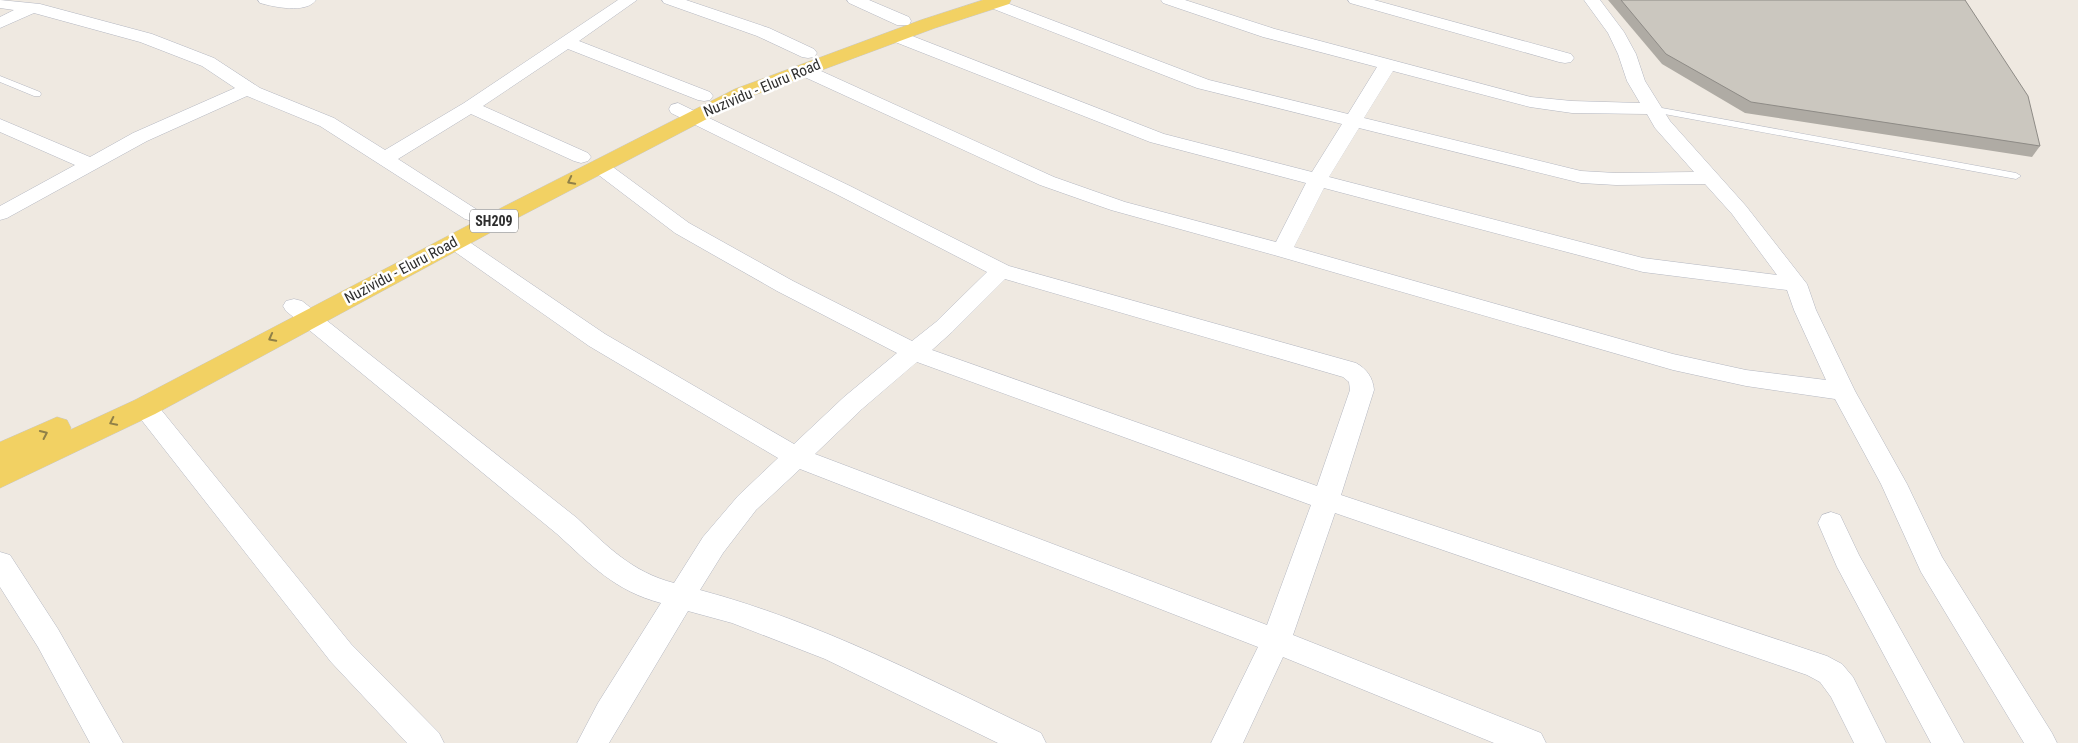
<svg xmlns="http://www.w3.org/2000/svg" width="2078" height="743" viewBox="0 0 2078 743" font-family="'Roboto Condensed',sans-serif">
<rect width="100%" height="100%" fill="#efe9e1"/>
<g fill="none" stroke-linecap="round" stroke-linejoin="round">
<defs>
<path id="service" d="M0,76L40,92L41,94L40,96H34L0,82Z
M1651,106L2016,173L2021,176L2016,179L1648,111V107Z"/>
<path id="minor" d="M0,0L40,4L152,34L214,58L260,88L334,118L385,150L464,103L618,0H637L579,41L710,92L713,96L710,100L704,101L698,100L568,49L483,106L588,153L591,157L588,161L581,163L574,161L471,114L398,159L479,211L482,215L479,219L472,221L465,219L320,126L247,96L147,141L7,218L0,220V206L75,165L0,132V119L90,157L133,133L235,88L202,66L140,42L34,13L0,28V17L14,10L0,8Z
M258,0H316C306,14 274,7 260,3Z
M662,0H686L769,28L814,49L817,53L814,57L808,58L802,57L757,36L664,3Z
M847,0H869L909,17L911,21L909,25H897L849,3Z
M986,0H999L1209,80L1348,114L1377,67L1263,37L1163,3L1161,0H1185L1275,29L1531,97L1572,101L1640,103L1627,81L1618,54L1608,33L1584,0H1600L1624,32L1636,54L1645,81L1670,121L1746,206L1807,284L1816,310L1855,391L1907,484L1942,557L2052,733L2057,743H2024L1921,572L1881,484L1835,399L1746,386L1673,370L1274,255L1111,210L1040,185L798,74L795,70L798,66L804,65L810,66L1054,177L1125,202L1276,242L1306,183L1150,142L890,40L888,36L890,32H902L1164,134L1312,172L1342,124L1197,88L986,6L984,3ZM1393,71L1530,107L1572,113L1647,114L1655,128L1694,172L1616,173L1581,171L1364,118ZM1359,128L1581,183L1616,185L1705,184L1732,214L1777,275L1643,258L1329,177ZM1324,188L1643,272L1787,290L1794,310L1826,380L1746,370L1673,354L1294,247Z
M1348,0H1374L1571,54L1574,58L1571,62L1565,63L1559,62L1350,3Z
M678,103L850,186L1009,266L1356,363C1367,369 1373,378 1374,390L1341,495L1827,656L1842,664L1853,677L1886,743H1854L1831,697L1820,682L1807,675L1335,513L1293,635L1541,733L1546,743H1494L1283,657L1243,743H1211L1258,647L800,469L756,510L723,553L700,590C820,622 930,680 1041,733L1046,743H998L825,659L732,623L688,611L609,743H577L598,703L661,603C615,591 591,565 557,534L286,311L283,306L286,301L294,299L302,301L577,518C608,547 632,572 674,583L703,537L738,496L778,458L589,346L448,247L444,242L448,237L455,235L462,237L605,334L794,444L844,397L897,353L777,291L675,233L592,170L589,166L592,162L599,160L606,162L689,223L793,281L912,341L936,322L987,272L836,194L671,113L669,109L671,105ZM1005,279L1343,377L1349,382L1350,390L1317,486L932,350L952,332ZM917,362L1311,505L1267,625L815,454L862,409Z
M145,398L154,401L351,644L439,733L444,743H407L331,662L136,413L133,407L136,401Z
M1831,512L1840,515L1859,555L1964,743H1931L1837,567L1818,523L1822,515Z
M0,552L10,555L58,629L123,743H90L38,647L0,587Z"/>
<path id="primary" d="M983,0H1011L1009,4L935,28L749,97L521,216L155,414L0,488V442L57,417L67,420L71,428L70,430L135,400L505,206L735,89L921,20Z"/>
</defs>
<use href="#service" stroke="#b4b7c1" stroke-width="1"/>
<use href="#minor" stroke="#b4b7c1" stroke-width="1"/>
<use href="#primary" stroke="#c9c9c9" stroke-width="1"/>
<use href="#service" fill="#fff" fill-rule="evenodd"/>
<use href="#minor" fill="#fff" fill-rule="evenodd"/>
<use href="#primary" fill="#f2d163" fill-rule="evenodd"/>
</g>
<path fill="#afaba4" d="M1608,0H1965L2040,146L2032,157L1745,113L1662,64Z"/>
<path fill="#cbc7bf" stroke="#8e8b86" d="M1621,0H1965L2028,96L2040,146L1751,102L1666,54Z"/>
<defs><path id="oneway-chevron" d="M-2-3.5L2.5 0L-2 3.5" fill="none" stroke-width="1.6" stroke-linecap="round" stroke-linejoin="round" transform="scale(1.25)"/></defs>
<g stroke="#908048">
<use href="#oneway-chevron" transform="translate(571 181) rotate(153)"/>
<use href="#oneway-chevron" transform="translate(272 338) rotate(152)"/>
<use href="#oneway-chevron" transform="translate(113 422) rotate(154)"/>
<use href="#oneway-chevron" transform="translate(44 434) rotate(-25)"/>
</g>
<g text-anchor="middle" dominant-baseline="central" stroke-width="5" stroke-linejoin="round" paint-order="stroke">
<rect fill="#fff" stroke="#6d6d6d" stroke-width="1" x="470" y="209.5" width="48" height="23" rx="4"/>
<g font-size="14" font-weight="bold" fill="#2e2e2e">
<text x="494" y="221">SH209</text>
</g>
<g font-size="15" fill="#2e2e2e" stroke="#fff">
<text transform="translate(762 88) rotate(-23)">Nuzividu - Eluru Road</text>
<text transform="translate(401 270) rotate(-28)">Nuzividu - Eluru Road</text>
</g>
</g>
</svg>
